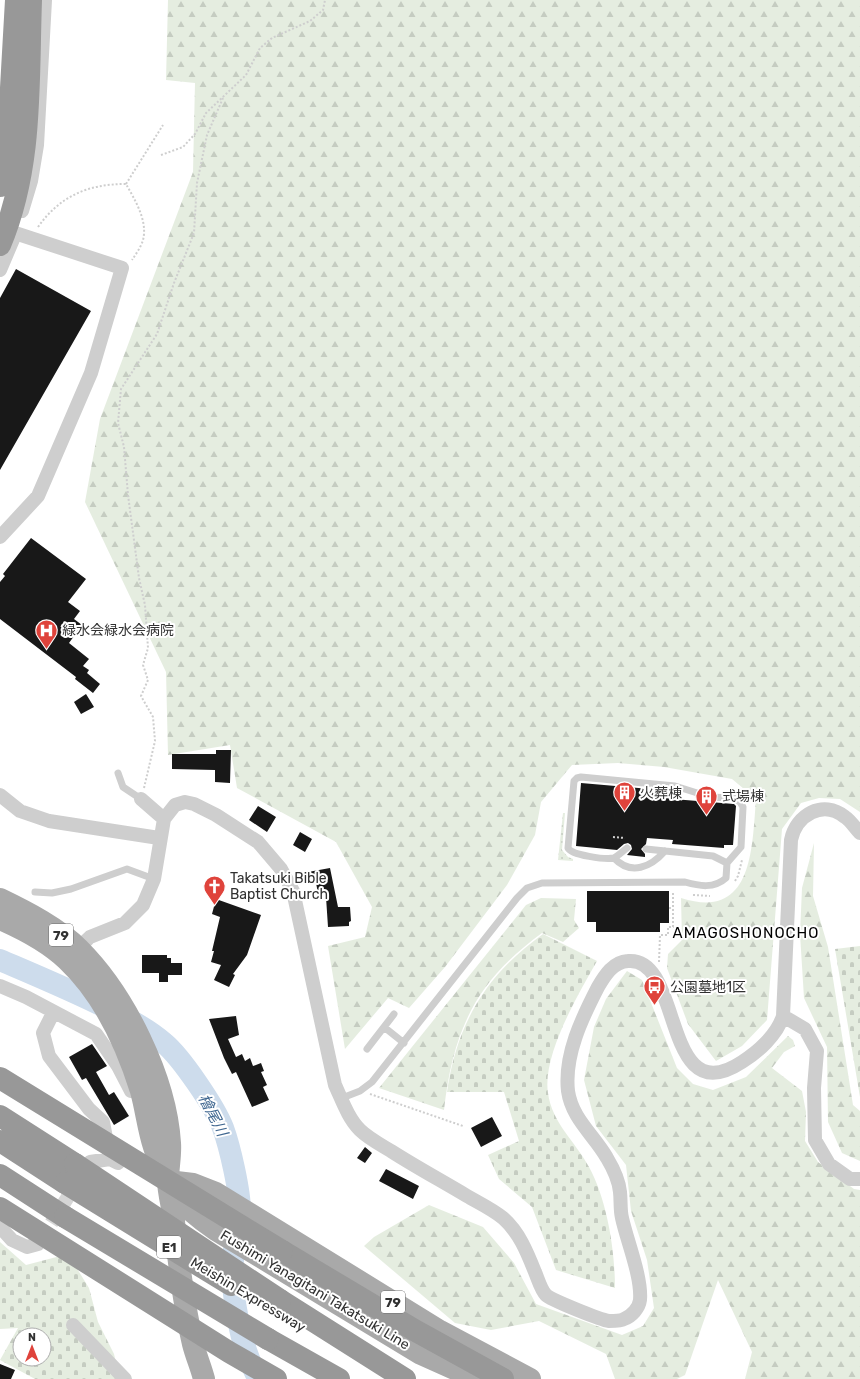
<svg xmlns="http://www.w3.org/2000/svg" width="860" height="1379" viewBox="0 0 860 1379" font-family="Rubik,'Noto Sans JP',sans-serif">
<defs>
<pattern id="forest-firs" width="22" height="20" patternUnits="userSpaceOnUse"><rect width="22" height="20" fill="#e5ede0"/><path d="M5 1l3.5 6h-7zM16 11l3.5 6h-7z" fill="#c5ccc1"/></pattern>
<pattern id="cemetery-stones" width="16" height="16" patternUnits="userSpaceOnUse"><rect width="16" height="16" fill="#e5ede0"/><path d="M2 7V4a2 2 0 0 1 4 0v3zM10 15v-3a2 2 0 0 1 4 0v3z" fill="#c5ccc1"/></pattern>
<pattern id="park-dots" width="8" height="8" patternUnits="userSpaceOnUse"><rect width="8" height="8" fill="#e5ede0"/><path d="M2 2h.1M6 6h.1" fill="none" stroke="#c5ccc1" stroke-width="1.8" stroke-linecap="round"/></pattern>
</defs>
<rect width="100%" height="100%" fill="#fff"/>
<path fill="url(#forest-firs)" d="M168,0H860V812L840,799L819,798L801,803L782,829L767,1020L742,1046L716,1061L688,1024L667,968L668,954L682,940L681,898C753,921 752,849 756,799L732,779L664,767L618,763L572,765L541,802L535,835L507,885L445,967L409,1008L388,998L345,1049L328,946L365,937L372,907L336,842L237,788L230,745L168,755L166,672L85,502L100,419L193,172L195,83L166,80Z
M814,843L813,896L828,947L853,1105L860,1111V1161L842,1153L828,1122L827,1047L804,998L800,934L802,888Z
M541,898L576,899L574,920L579,928L563,942L542,933C476,981 453,1030 444,1110L379,1088L526,905Z
M627,971L642,980L677,1068L693,1084L713,1090L746,1077L788,1036L793,1040L795,1046L784,1052L772,1068L802,1091L806,1112L805,1141L818,1162L854,1189L860,1190V1379H745L752,1352L718,1280L685,1375L677,1379H615L606,1354L539,1321L491,1330L455,1323L364,1246L374,1237L429,1205L483,1227L514,1263L536,1304L622,1335L643,1326L654,1308L647,1260L631,1211L626,1165L596,1126L584,1080L594,1027L606,999Z"/>
<path fill="url(#cemetery-stones)" fill-rule="evenodd" d="M543,934L597,961C579,993 542,1055 548,1093C552,1123 575,1141 589,1167C607,1200 615,1250 615,1288L556,1270L532,1207L499,1179L488,1155L519,1141L504,1092H447C457,1023 486,975 543,934Z
M860,946V1097L835,949Z
M0,1242L26,1265L68,1254L89,1288L98,1322L114,1354L120,1379H35L0,1360L18,1328L0,1329ZM20,1335H44V1359H20Z"/>
<path fill="url(#park-dots)" d="M563,813H565L562,850L568,857L573,859V861L558,860Z"/>
<g fill="none" stroke-linecap="round" stroke-linejoin="round">
<path stroke="#cddcec" stroke-width="22" d="M0,960C35,975 71,990 105,1007C126,1018 147,1028 164,1043C181,1057 215,1107 223,1128C230,1147 240,1191 240,1211C239,1227 234,1243 233,1259C231,1295 240,1345 257,1376"/>
</g>
<path fill="#181818" d="M16,269L91,311L0,470V298Z
M31,538L86,579L68,602L80,611L74,619L82,625L69,643L89,659L83,666L89,670L87,673L100,684L93,693L75,679L76,677L0,619V582L5,576L3,574Z
M86,694L94,707L81,714L74,702Z
M216,750H231L230,783L215,782V770L172,769V754H216Z
M581,783L673,791V799L734,804L736,806L733,845H724V848L672,844L673,840L647,838L646,844L641,849L645,854V857L627,855L632,849L631,845L628,843L624,844L617,850L576,846Z
M258,806L276,817L267,832L249,820Z
M300,832L312,839L305,852L293,845Z
M330,868L338,907H350L351,921L349,922V926L328,927L326,897L319,898L316,883L310,884L308,872Z
M587,891H669V923H660V932H596V922H587Z
M216,899L261,915L247,955L233,974L235,975L229,987L214,980L221,965L211,962L214,951H212L220,917L212,914Z
M142,955H167V958H171V963H182V975H168V982H159V973H142Z
M236,1016L239,1035L228,1039L236,1057L242,1054L245,1061L250,1058L253,1066L261,1063L264,1071L261,1072L267,1085L263,1087L269,1100L252,1107L236,1072L232,1074L224,1058L209,1019Z
M92,1044L107,1066L96,1072L109,1095L114,1092L129,1116L114,1125L86,1078L82,1080L69,1057Z
M492,1117L502,1136L481,1147L471,1128Z
M365,1147L372,1153L365,1163L357,1158Z
M386,1169L419,1186L413,1199L379,1181Z
M0,1364L15,1370L11,1379H0Z"/>
<g fill="none" stroke-linecap="round" stroke-linejoin="round">
<path stroke="#d6d6d6" stroke-width="14" stroke-dasharray="14 7" stroke-linecap="butt" d="M40,1241L78,1181"/>
<path stroke="#cecece" stroke-width="2" stroke-dasharray="2 2" stroke-linecap="butt" d="M161,155L183,147L195,134L206,113L246,75L260,48L272,38L310,21L323,10L325,0
M126,184L163,125
M38,227C60,196 88,184 126,184C135,200 148,221 143,240C141,247 136,254 132,260
M144,788L155,741L153,717L141,696L148,680L143,665L148,648L145,605L139,578L128,495L124,447L118,423L121,389L157,334L174,283L194,233L197,183L207,135L223,98
M613,837L625,838
M735,881L738,876L742,860
M693,895L710,896
M669,908H673
M659,962L660,935H668V927H673V891
M370,1094L463,1126"/>
<path stroke="#cecece" stroke-width="7" d="M118,773L123,787L141,799
M627,848C623,851 618,856 614,858C606,860 571,855 568,848L574,781L577,778L581,777L675,786L710,797L734,798L740,802L743,807L741,847L727,863
M614,858C631,876 651,867 665,851
M35,892L52,893L71,889L127,869L154,879
M384,1027L394,1014
M367,1049L384,1027L404,1043
M342,1098L360,1091L372,1082L517,898L527,888L542,883L685,882C699,886 714,889 726,878L727,863L713,856L646,849"/>
<path stroke="#cecece" stroke-width="14" d="M22,211L31,181L37,145L45,0
M0,270L14,237
M0,537L38,496L91,373L122,268L15,233
M0,795L20,811L49,821L159,838
M141,799L164,819
M72,954L90,937L125,923L143,905L154,879L164,819L175,805L185,802L194,804L216,815L258,842L281,869L293,891L335,1085C342,1100 348,1118 360,1130C368,1138 381,1145 391,1151C416,1167 442,1181 467,1196C479,1203 492,1209 503,1218C519,1232 527,1252 535,1272C538,1279 541,1290 546,1295C551,1300 601,1320 609,1321C612,1321 621,1321 624,1319C632,1316 639,1308 640,1300C642,1277 627,1241 622,1218C620,1210 621,1201 620,1192C619,1181 613,1168 607,1158C594,1135 572,1119 568,1091C564,1055 582,1018 598,987C605,975 613,962 628,961C684,956 661,1115 742,1062C758,1052 777,1035 783,1016L791,840C796,815 823,799 845,817C851,821 855,828 860,833
M0,986L26,997L96,1034L118,1066L131,1091L140,1092
M53,1013L43,1033L49,1056L89,1109L103,1122L110,1159
M783,1016L805,1029L817,1051L814,1088L815,1140L829,1164L850,1179H860
M90,1162L110,1159L118,1163
M0,1227L12,1240L27,1247L38,1244
M73,1325L125,1379"/>
<path stroke="#a9a9a9" stroke-width="22" d="M0,899C27,912 58,928 79,949C125,995 166,1078 170,1143C171,1155 168,1168 168,1180C168,1190 171,1202 173,1213C178,1256 183,1301 193,1344C196,1356 201,1367 204,1379
M0,919C23,929 48,942 67,960C104,995 126,1043 141,1091C146,1109 148,1129 154,1147C160,1168 173,1195 190,1210C198,1217 207,1224 216,1230L421,1354L477,1379
M168,1181L193,1184L216,1193L440,1331L530,1379"/>
<path stroke="#989898" stroke-width="22" d="M7,158L16,0
M0,186L10,145
M0,245C33,167 28,83 31,0
M0,1116L75,1164
M0,1141L65,1183
M0,1175L65,1217
M282,1251L416,1331L503,1379
M280,1300L405,1379
M268,1339L339,1379"/>
<path stroke="#989898" stroke-width="22" d="M0,1078L282,1251
M75,1164L280,1300
M65,1183L231,1285
M0,1208L229,1352L276,1379
M65,1217L268,1339"/>
</g>
<defs>
<symbol id="hospital-pin" viewBox="-11 -11 22 30"><path d="M0 17L-7.5 6A9.5 9.5 0 1 1 7.5 6Z" fill="#df433b" stroke="#fff"/><path d="M-5-5h3v3.5h4V-5h3V5h-3V1.5h-4V5h-3Z" fill="#fff"/></symbol>
<symbol id="building-pin" viewBox="-11 -11 22 30"><path d="M0 17L-7.5 6A9.5 9.5 0 1 1 7.5 6Z" fill="#df433b" stroke="#fff"/><path d="M-4-6H4V6H1V3H-1V6H-4ZM-2.5-4.3h1.7v1.8h-1.7ZM.8-4.3h1.7v1.8H.8ZM-2.5-1h1.7V.8h-1.7ZM.8-1h1.7V.8H.8Z" fill="#fff"/></symbol>
<symbol id="church-pin" viewBox="-11 -11 22 30"><path d="M0 17L-7.5 6A9.5 9.5 0 1 1 7.5 6Z" fill="#df433b" stroke="#fff"/><path d="M-1.2-6h2.4v3.5h3.3v2.4h-3.3V6h-2.4V-.1h-3.3v-2.4h3.3Z" fill="#fff"/></symbol>
<symbol id="bus-pin" viewBox="-11 -11 22 30"><path d="M0 17L-7.5 6A9.5 9.5 0 1 1 7.5 6Z" fill="#df433b" stroke="#fff"/><path d="M-5-6H5V4H4V6H2V4H-2V6H-4V4H-5ZM-3.5-4V0h7V-4ZM-3.5 1.2v1.5H-2V1.2ZM2 1.2v1.5H3.5V1.2Z" fill="#fff"/></symbol>
</defs>
<g fill-rule="evenodd">
<use href="#hospital-pin" x="34" y="618" width="25" height="34"/>
<use href="#building-pin" x="612" y="780" width="25" height="34"/>
<use href="#building-pin" x="694" y="784" width="25" height="34"/>
<use href="#church-pin" x="202" y="874" width="25" height="34"/>
<use href="#bus-pin" x="642" y="974" width="25" height="34"/>
</g>
<g text-anchor="middle" dominant-baseline="central" stroke-width="4" stroke-linejoin="round" paint-order="stroke">
<g fill="#fff" stroke="#6f6f6f" stroke-width="1">
<rect x="49" y="924" width="24" height="22" rx="3"/>
<rect x="157" y="1236" width="24" height="22" rx="3"/>
<rect x="381" y="1291" width="24" height="22" rx="3"/>
</g>
<g font-size="13" font-weight="bold" fill="#313131">
<text x="61" y="935">79</text>
<text x="169" y="1247">E1</text>
<text x="393" y="1302">79</text>
</g>
<g font-size="14" fill="#313131" stroke="#fff" text-anchor="start">
<text x="62" y="630">緑水会緑水会病院</text>
<text x="640" y="793">火葬棟</text>
<text x="722" y="796">式場棟</text>
<text x="230" y="878">Takatsuki Bible<tspan x="230" dy="16">Baptist Church</tspan></text>
<text x="670" y="987">公園墓地1区</text>
</g>
<g font-size="14" fill="#313131" stroke="#fff">
<text transform="translate(315 1290) rotate(31)">Fushimi Yanagitani Takatsuki Line</text>
<text transform="translate(248 1295) rotate(31)">Meishin Expressway</text>
</g>
<g font-size="15" letter-spacing="1" fill="#000" stroke="#fff">
<text x="746" y="933">AMAGOSHONOCHO</text>
</g>
<g font-size="15" font-style="italic" fill="#416891" stroke="#fff">
<text transform="translate(213 1115) rotate(63)">檜尾川</text>
</g>
</g>
<g transform="translate(32 1347)"><circle r="19" fill="#ffffff" stroke="#adadad"/>
<path d="M0-3L7 15L0 10L-7 15Z" fill="#df433b"/>
<text y="-6" font-size="11" font-weight="bold" text-anchor="middle" fill="#313131">N</text>
</g>
</svg>
